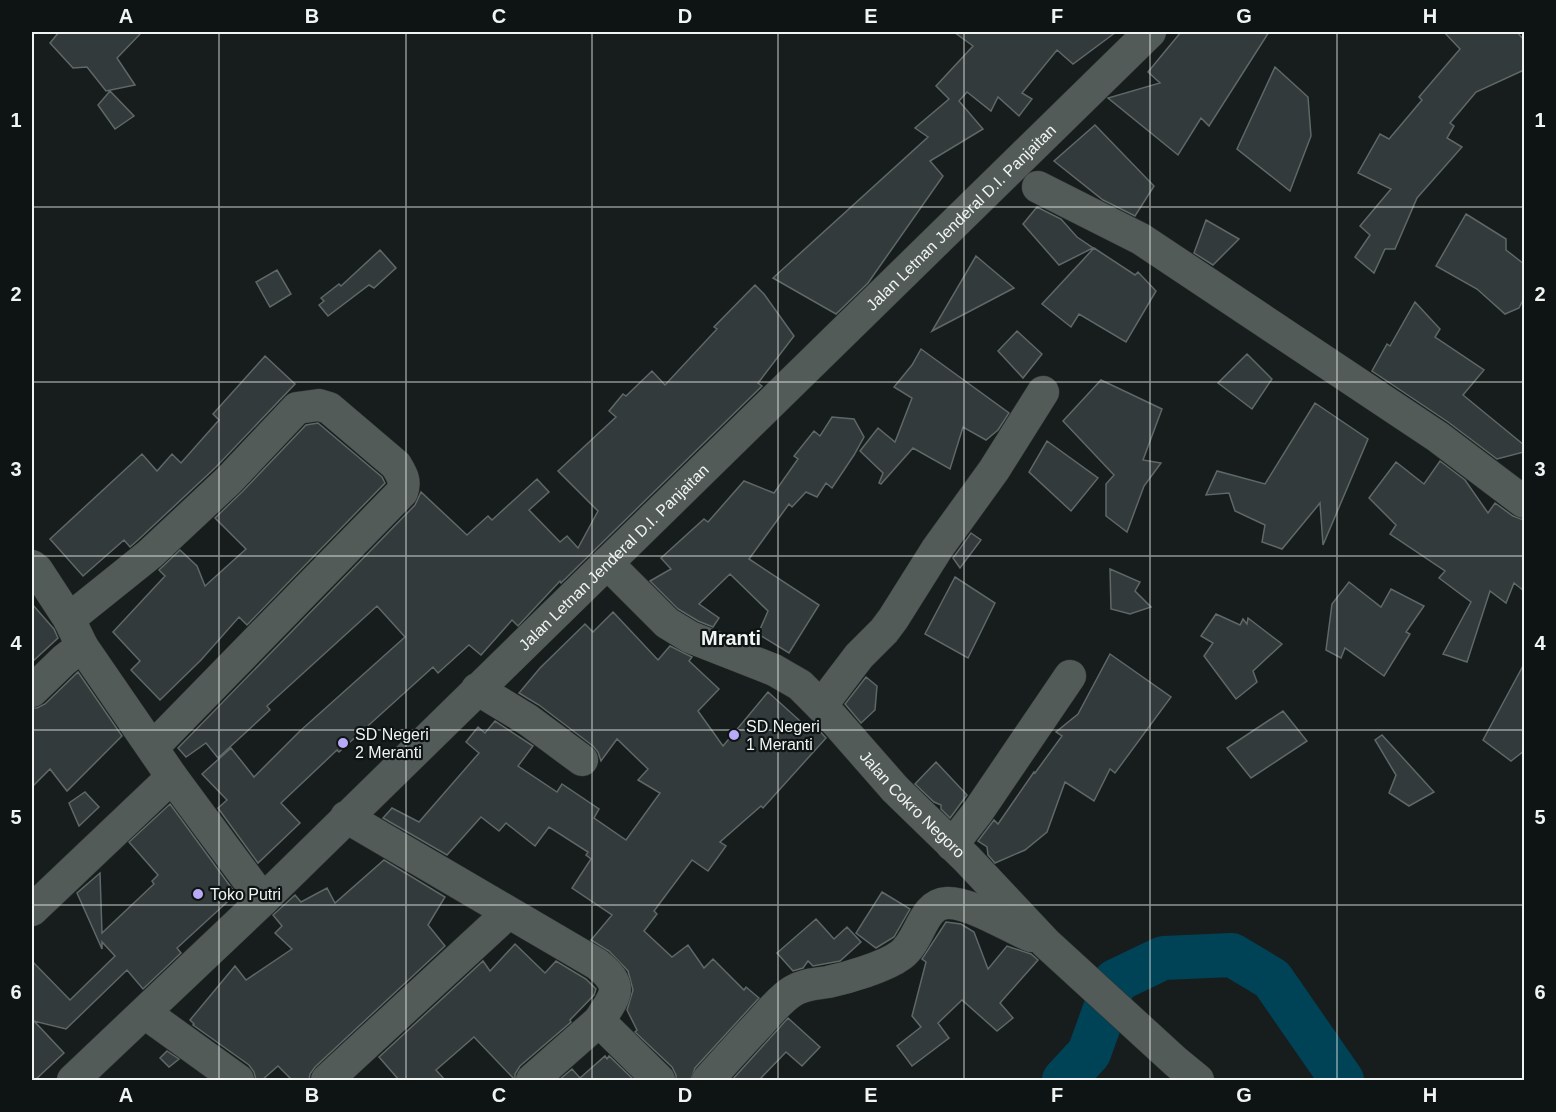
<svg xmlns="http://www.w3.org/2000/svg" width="1556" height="1112" viewBox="0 0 1556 1112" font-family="Arial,sans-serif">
<rect width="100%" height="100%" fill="#171d1c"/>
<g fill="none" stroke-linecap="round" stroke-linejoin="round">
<path stroke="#004256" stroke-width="44" d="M1064,1080L1089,1053L1115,981L1163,958L1232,955L1272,979L1342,1080"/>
</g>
<path fill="#333a3b" stroke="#5f6767" stroke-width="1.5" d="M59,32H142L117,58L135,85L106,91L87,67L73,68L50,43Z
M954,32H1116L1073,64L1057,50L1022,93L1032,99L1019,116L998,97L991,111L967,92L959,101L983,129L930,161L943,176L868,283L836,314L773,278L928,137L915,128L949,99L936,86L973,46Z
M1181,32H1269L1209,126L1201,118L1178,155L1108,98L1160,83L1148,72Z
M1444,32H1517L1524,40V70L1476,92L1450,123L1454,126L1447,138L1462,147L1417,198L1395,249H1385L1374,273L1355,257L1370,235L1360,226L1391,189L1358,173L1380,134L1389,139L1422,100L1419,97L1460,49Z
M1275,67L1308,97L1311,136L1290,191L1237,149Z
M110,91L134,116L115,129L98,105Z
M1095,125L1154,186L1135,216L1103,200L1054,161Z
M1037,207L1061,219L1077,237L1093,248L1059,265L1023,224Z
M1466,214L1506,239V250L1524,264V298L1519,308L1505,314L1477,289L1436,266Z
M1206,220L1239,239L1213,265L1194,253Z
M1094,248L1135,275L1138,272L1156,291L1126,342L1079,314L1071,327L1042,304Z
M380,250L396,268L374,288L369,285L328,316L319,305L324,301L321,298L339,284L341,286Z
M976,256L1014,288L932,331Z
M277,270L291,294L270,307L256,282Z
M755,285L764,294L794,336L758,383L762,386L561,583L560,581L518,626L512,620L481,655L469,645L438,673L433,667L339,752L337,750L281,803L300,823L258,863L218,808L227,800L202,774L231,748L254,777L300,731L405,637L377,606L267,706L270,710L218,758L206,743L186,757L178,748L415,505L421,492L467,535L488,516L492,520L537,479L549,492L529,510L560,542L567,536L578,548L598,511L558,471L616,417L609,411L623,394L626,396L652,371L665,385L717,329L714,327Z
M1415,302L1440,329L1435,337L1484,370L1463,395L1524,445V452L1497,459L1448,422L1372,371L1387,344L1390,346Z
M1017,331L1042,354L1023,378L998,351Z
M921,349L1009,413L998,430L986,440L963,427L950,469L913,448L881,484L879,483L883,473L860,451L878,428L895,442L912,398L894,387L912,365Z
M1247,354L1272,379L1252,409L1218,383Z
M265,356L295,384L216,467L138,540L130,547L124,540L83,576L50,539L142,454L157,471L172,454L181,463L219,420L213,414Z
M1101,380L1162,409L1143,460L1161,463L1144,486L1127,532L1106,516V484L1114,475L1063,421Z
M1315,403L1368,439L1323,545L1320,503L1282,549L1262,542L1265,525L1235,511L1229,493L1206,495L1217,471L1265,484Z
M832,417L854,419L864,437L854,455L832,488L826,483L817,497L806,492L792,507L789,504L749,559L819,605L789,653L758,634L768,611L730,574L699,604L719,618L713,627L698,621L678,609L650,581L671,569L661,558L704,519L708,522L744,481L774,493L798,459L794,456L814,431L820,436Z
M318,423L382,477L385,483L247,625L239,617L201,660L160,700L131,670L140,661L113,632L165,576L159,570L180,550L197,566L205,586L246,549L215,518L242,492L306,425Z
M1047,441L1098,478L1071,511L1029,472Z
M1440,461L1465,480L1488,513L1495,503L1513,516L1524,520V591L1514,583L1506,603L1490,591L1467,662L1443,654L1471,602L1439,578L1445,571L1390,534L1396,525L1369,498L1396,462L1424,484Z
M971,533L981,540L960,568L953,558Z
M1110,569L1140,582L1135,591L1151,607L1130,614L1111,609Z
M955,577L995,603L968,658L925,634Z
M1349,582L1381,607L1391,589L1424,606L1406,632L1410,634L1384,676L1345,648L1341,658L1326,650L1332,604Z
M32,604L54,629L58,638L32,662Z
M613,612L658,660L670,646L692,657L689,661L719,689L698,711L723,746L768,692L810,730L814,725L826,738L763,808L761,806L720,842L726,846L708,871L692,860L654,911L657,914L644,931L672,957L688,945L704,968L713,959L744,990L746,987L759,998L695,1068L691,1080H676V1075L672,1067L635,1032L637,1030L627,1010L633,990L628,971L609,951L591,940L612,915L572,888L591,859L586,855L588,852L549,827L535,846L506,823L499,831L481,817L447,855L383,818L392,808L419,822L479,753L466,742L478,727L485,733L495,721L533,746L518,766L557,792L562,784L599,809L594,818L626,840L660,793L638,780L648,769L617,739L601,761L598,752L593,746L539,705L519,693L540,668L585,624L593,632Z
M1216,614L1240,625L1243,619L1247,624L1248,618L1282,644L1253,671L1257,682L1236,699L1204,656L1213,643L1201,636Z
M1110,654L1171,697L1115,773L1110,769L1094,801L1065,782L1047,832L1025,850L995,863L988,855L987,847L978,841L994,820L998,824L1034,772L1035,773L1062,736L1056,732L1078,714Z
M1524,664V751L1511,761L1483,740Z
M78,672L122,736L67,791L50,769L32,787V708H37L45,704Z
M866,677L877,686L875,710L861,723L845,704Z
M1283,711L1307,741L1251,778L1227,748Z
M1382,735L1434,792L1409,806L1389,793L1396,775L1375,740Z
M936,762L967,795L950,818L941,809V805L934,802L915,784Z
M85,792L99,807L79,826L69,803Z
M170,804L236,894L177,948L181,953L143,989L127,970L66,1029L34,1021L64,1053L35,1080H32V961L70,1000L115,956L102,942V949L77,893L100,873L102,933L154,884L152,881L158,875L129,842Z
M384,860L445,897L428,925L445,946L315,1067L310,1074L309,1080H292L278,1066L262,1080H256L254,1072L249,1065L193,1025L194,1024L190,1020L235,966L246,980L292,949L275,933L282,926L273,915L295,895L301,902L327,888L335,903Z
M882,892L910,909L894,937L876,948L856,933Z
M816,919L834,939L847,927L861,942L840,961L813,966L808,961L803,968L793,971L777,953Z
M946,922L961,924L974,932L988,969L1007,946L1031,954L1038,960L1000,1003L1013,1018L997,1031L962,1000L938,1023L949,1038L912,1066L897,1046L921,1027L912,1016L926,962L922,959Z
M515,944L545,973L556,961L586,979L596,989L594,995L570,1020L571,1022L520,1066L515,1074V1080L474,1037L436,1070L445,1080H399L379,1057L483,961L490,971Z
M788,1018L820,1047L802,1066L786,1052L759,1080H732Z
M167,1051L179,1059L169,1067L160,1058Z
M605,1056L607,1059L609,1056L634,1080H559L572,1069L580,1078Z"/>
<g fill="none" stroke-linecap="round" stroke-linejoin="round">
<defs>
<g id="minor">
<path d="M1038,187L1141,239L1438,437L1524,502"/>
<path id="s1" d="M607,563L667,623L690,637L774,670L800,685L831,716L895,789L967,859L1046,943L1176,1062L1198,1080"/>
<path d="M32,566L37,570L69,619L82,646L172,777L263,900"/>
<path d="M69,619L150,554L229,480L297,408L319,405L329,408L396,465C402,475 406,481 402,492L153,747"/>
<path d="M477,689L528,720L582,760"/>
<path d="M32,691L64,660L82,646"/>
<path d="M821,706L859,656L884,631L893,619L937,549L994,470L1043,392"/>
<path d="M346,817L597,964C625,987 616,994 599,1021L659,1080"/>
<path d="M952,845L977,813L1070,676"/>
<path d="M32,910L172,777"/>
<path d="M145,1013L238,1080"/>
<path id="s2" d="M73,1080L263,900L1150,32"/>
<path d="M327,1080L508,913"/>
<path d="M532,1080L599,1021"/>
<path d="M708,1080C725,1061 742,1042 760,1023C770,1012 780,999 793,991C804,984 816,984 828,982C847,978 885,967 901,955C921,940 922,904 947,903C970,902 1009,927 1031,936"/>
</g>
</defs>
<use href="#minor" stroke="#323635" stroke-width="33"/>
<use href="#minor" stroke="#535b59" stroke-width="32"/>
</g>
<path fill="none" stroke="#f0f4f3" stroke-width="1.5" stroke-opacity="0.55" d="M219,32V1080M406,32V1080M592,32V1080M778,32V1080M964,32V1080M1150,32V1080M1337,32V1080M32,207H1524M32,382H1524M32,556H1524M32,730H1524M32,905H1524"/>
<g fill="#b9aaf7" stroke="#0e1413" stroke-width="2">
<circle cx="734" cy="735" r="6"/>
<circle cx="343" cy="743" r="6"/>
<circle cx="198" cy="894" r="6"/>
</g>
<g text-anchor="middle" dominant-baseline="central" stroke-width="4.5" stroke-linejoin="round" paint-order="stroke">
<g font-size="16" fill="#f0f4f3" stroke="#0e1413">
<text stroke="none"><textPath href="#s2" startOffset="1238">Jalan Letnan Jenderal D.I. Panjaitan</textPath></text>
<text stroke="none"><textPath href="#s2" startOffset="752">Jalan Letnan Jenderal D.I. Panjaitan</textPath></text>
<text stroke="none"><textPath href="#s1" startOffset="396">Jalan Cokro Negoro</textPath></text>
</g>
<g font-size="16" fill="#f0f4f3" stroke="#0e1413" text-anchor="start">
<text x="746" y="726">SD Negeri<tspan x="746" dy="18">1 Meranti</tspan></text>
<text x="355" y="734">SD Negeri<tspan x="355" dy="18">2 Meranti</tspan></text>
<text x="210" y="894">Toko Putri</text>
</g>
<g font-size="20" font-weight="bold" fill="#f0f4f3" stroke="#0e1413">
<text x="731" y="638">Mranti</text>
</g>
</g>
<rect width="1556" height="1112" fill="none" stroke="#0e1413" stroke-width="66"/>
<rect x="33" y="33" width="1490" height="1046" fill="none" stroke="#f0f4f3" stroke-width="2"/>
<g font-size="20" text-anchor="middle" font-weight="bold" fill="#f0f4f3">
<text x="126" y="23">A</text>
<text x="312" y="23">B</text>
<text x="499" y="23">C</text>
<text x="685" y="23">D</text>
<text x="871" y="23">E</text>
<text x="1057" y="23">F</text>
<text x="1244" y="23">G</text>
<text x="1430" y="23">H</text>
<text x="16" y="127">1</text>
<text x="1540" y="127">1</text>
<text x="16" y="301">2</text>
<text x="1540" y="301">2</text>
<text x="16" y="476">3</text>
<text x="1540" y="476">3</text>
<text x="16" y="650">4</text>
<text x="1540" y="650">4</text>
<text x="16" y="824">5</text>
<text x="1540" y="824">5</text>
<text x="16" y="999">6</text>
<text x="1540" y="999">6</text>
<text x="126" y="1102">A</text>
<text x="312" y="1102">B</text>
<text x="499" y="1102">C</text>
<text x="685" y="1102">D</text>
<text x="871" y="1102">E</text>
<text x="1057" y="1102">F</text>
<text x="1244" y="1102">G</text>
<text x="1430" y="1102">H</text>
</g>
</svg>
